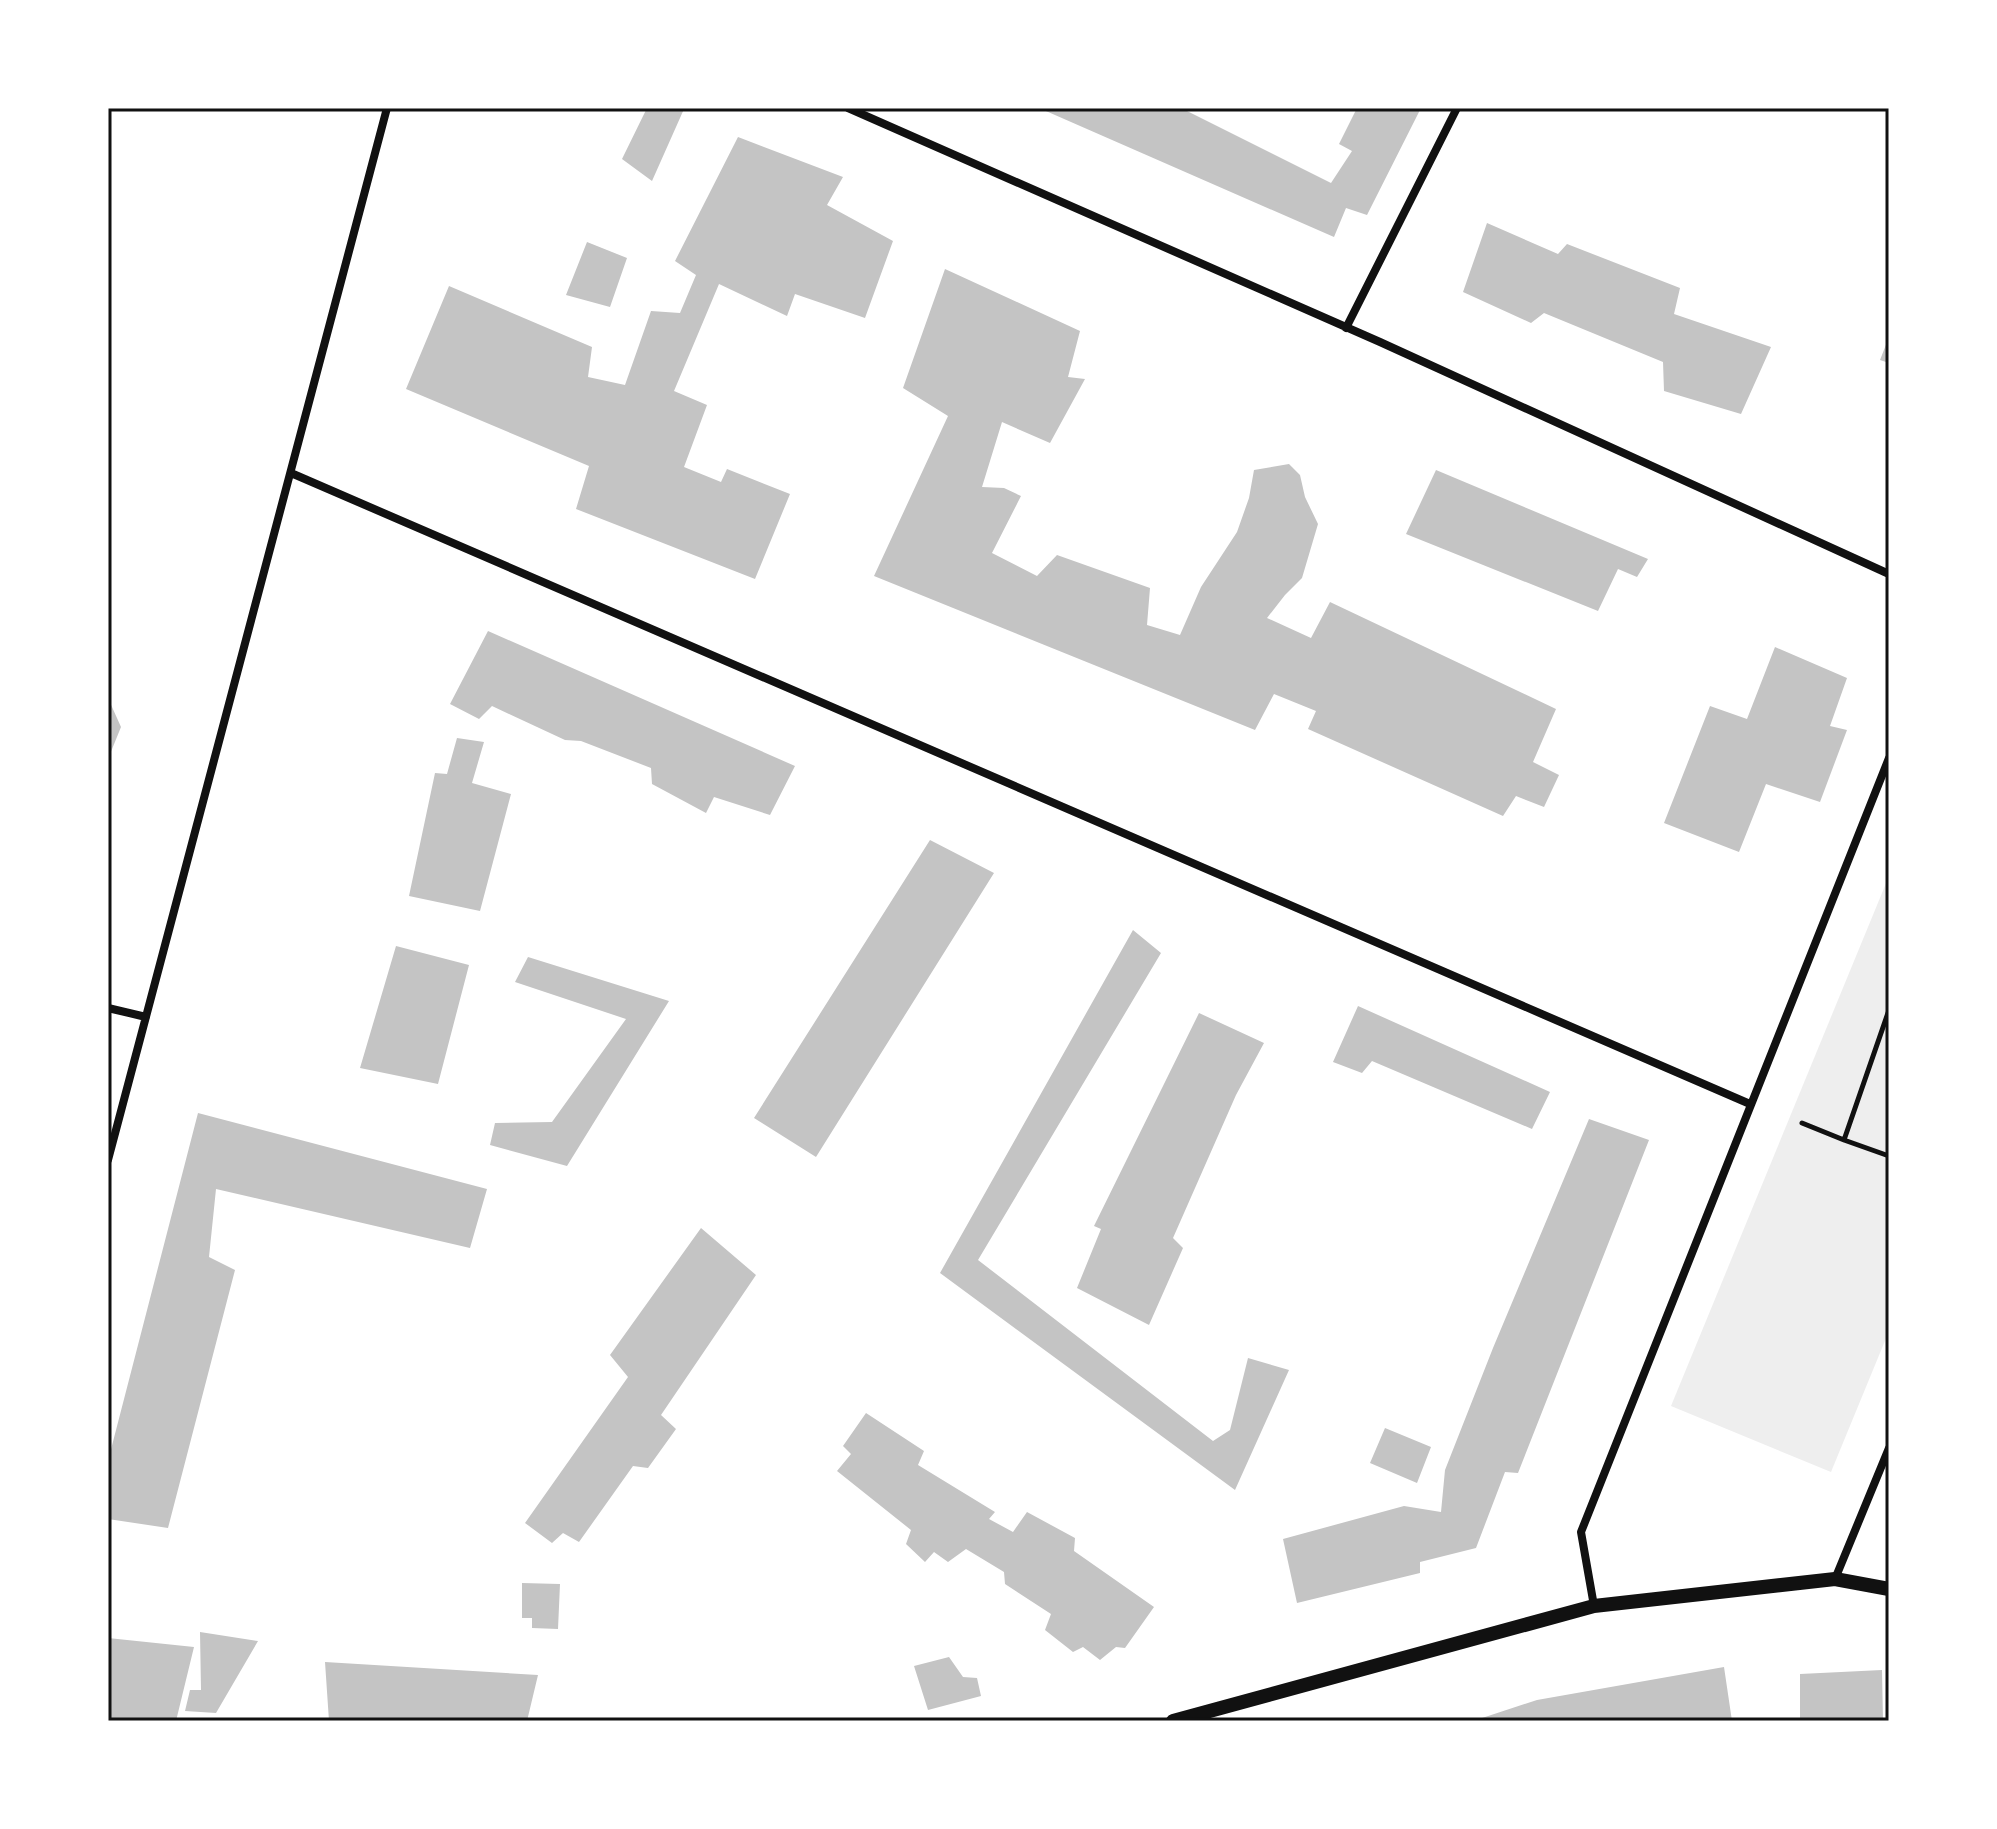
<svg xmlns="http://www.w3.org/2000/svg" width="1997" height="1829" viewBox="0 0 1997 1829" font-family="'Open Sans',sans-serif">
<rect width="100%" height="100%" fill="#fff"/>
<path fill="#eee" d="M1889,876V1331L1831,1472L1671,1406Z"/>
<path fill="#c4c4c4" d="M647,108L684,109L652,181L622,159Z
M1039,108H1181L1331,183L1352,151L1339,144L1357,108H1421L1367,215L1346,208L1334,237Z
M738,137L843,177L827,205L893,241L865,318L795,294L787,316L719,284L674,391L707,405L684,467L721,482L727,469L790,494L755,579L576,509L589,466L406,389L449,286L592,347L588,377L625,385L651,311L680,313L696,275L675,261Z
M1487,223L1558,254L1567,244L1680,288L1674,314L1771,347L1741,414L1664,391L1663,362L1544,313L1531,323L1463,292Z
M587,242L627,258L610,307L566,295Z
M945,269L1080,331L1068,377L1085,379L1050,443L1002,422L982,487L1004,488L1021,496L992,553L1037,576L1057,555L1150,588L1147,625L1180,635L1201,587L1237,532L1249,498L1254,470L1289,464L1300,475L1305,497L1318,524L1302,578L1285,595L1267,618L1311,638L1330,602L1556,709L1533,762L1559,775L1544,807L1516,796L1503,816L1308,729L1316,711L1274,694L1255,730L874,576L948,416L903,388Z
M1889,337V363L1880,360Z
M1436,470L1648,559L1637,577L1618,569L1598,611L1406,534Z
M488,631L795,766L770,815L714,797L706,813L652,784L651,768L581,741L565,740L492,706L479,719L450,704Z
M1775,647L1847,678L1830,726L1847,730L1820,802L1766,784L1739,852L1664,823L1710,706L1747,719Z
M108,698L121,727L108,759Z
M457,738L484,742L472,783L511,794L480,911L409,896L435,773L447,774Z
M930,840L994,873L816,1157L754,1118Z
M1133,930L1161,953L978,1260L1213,1441L1230,1430L1248,1358L1289,1370L1235,1490L940,1273Z
M396,946L469,965L438,1084L360,1068Z
M528,957L669,1001L567,1166L490,1145L495,1123L552,1122L626,1019L515,982Z
M1358,1006L1550,1092L1532,1129L1372,1061L1362,1073L1333,1062Z
M1199,1013L1264,1043L1236,1095L1173,1238L1183,1248L1149,1325L1077,1288L1101,1229L1094,1226Z
M198,1113L487,1189L470,1248L216,1189L209,1257L235,1270L168,1528L108,1519V1461Z
M1589,1119L1649,1140L1518,1473L1505,1472L1476,1548L1420,1562V1573L1297,1603L1283,1539L1404,1506L1441,1512L1445,1470L1493,1348Z
M701,1228L756,1275L661,1415L676,1429L648,1468L633,1466L579,1542L563,1533L552,1543L525,1523L628,1377L610,1355Z
M866,1413L924,1451L918,1465L995,1512L989,1519L1013,1532L1027,1512L1075,1538L1074,1551L1154,1607L1125,1648L1116,1647L1100,1660L1083,1647L1073,1652L1045,1630L1051,1614L1005,1584L1004,1572L966,1549L948,1562L934,1552L925,1562L906,1544L911,1530L837,1471L851,1454L843,1446Z
M1385,1428L1431,1447L1417,1483L1370,1463Z
M522,1583L560,1584L558,1629L532,1628V1618H522Z
M200,1632L258,1641L216,1713L185,1711L190,1690H201Z
M108,1638L194,1647L176,1721H108Z
M949,1657L963,1677L977,1678L981,1696L928,1710L914,1666Z
M325,1662L538,1675L527,1721H329Z
M1724,1667L1732,1721H1473L1537,1700Z
M1882,1670L1883,1721H1800V1674Z"/>
<g fill="none" stroke-linecap="round" stroke-linejoin="round">
<path stroke="#111" stroke-width="5" d="M1889,1010L1844,1140L1889,1156
M1802,1123L1844,1140"/>
<path stroke="#111" stroke-width="8" d="M848,108L1380,342L1889,574
M1346,328L1457,108
M291,473L1750,1104
M108,1008L146,1017
M108,1160L387,108
M1835,1579L1889,1448
M1594,1606L1581,1532L1889,758"/>
<path stroke="#111" stroke-width="14" d="M1173,1721L1594,1606L1835,1579L1889,1589"/>
</g>
<rect width="1997" height="1829" fill="none" stroke="#ffffff" stroke-width="220"/>
<rect x="110" y="110" width="1777" height="1609" fill="none" stroke="#111" stroke-width="3"/>
</svg>
